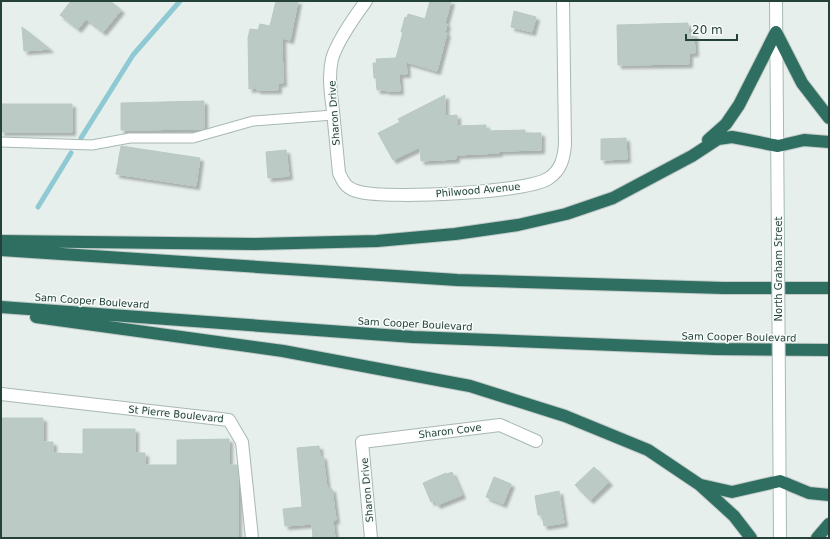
<svg xmlns="http://www.w3.org/2000/svg" width="830" height="539" viewBox="0 0 830 539" font-family="'DejaVu Sans',sans-serif">
<defs>
<filter id="shadow"><feDropShadow dx="3.5" dy="3.5" stdDeviation="1" flood-color="#0004"/></filter>
</defs>
<rect width="100%" height="100%" fill="#e6efeb"/>
<g fill="none" stroke-linecap="round" stroke-linejoin="round">
<path stroke="#8ec9d4" stroke-width="5" d="M81,138L133,55L180,1
M38,207L71,153"/>
</g>
<path fill="#bbcac4" stroke="#b8c9c2" filter="url(#shadow)" d="M71,1H110L121,10L103,32L86,19L78,29L60,15Z
M276,1H298L290,40L282,38L283,83H278V90H257L256,88L249,89L248,38L250,29L258,30L260,24L270,26Z
M430,1H451L445,23L447,24L445,32L447,33L437,71L406,62L407,74H399L400,91H386V90H377L376,78H374L373,63H377L376,59L396,58L403,32H401L405,17L407,18L408,14L425,19Z
M514,11L536,17L532,32L511,27Z
M688,23V34H694L695,53H689V64L618,65L617,25Z
M22,27L50,49L24,51Z
M445,95V116L457,115V126L486,125V131L525,130V133H541V150L499,151V153L456,155V159L421,161L420,147L393,160L378,133L400,122L398,119Z
M204,101V129L121,130V103Z
M1,104H72V132H1Z
M626,138L627,159L601,160V139Z
M121,146L200,158L196,186L116,174Z
M286,150L289,176L268,178L266,152Z
M1,418H43V442H53V453L83,454V429H135V453H145V465H177V440L229,439V465H237L238,472V538H1Z
M319,446L320,457L323,456L327,488L332,489L336,520L333,521L335,538H313L312,524L285,526L283,509L302,507L297,448Z
M594,467L609,482L590,500L575,485Z
M452,472L462,495L437,505L435,501L431,502L423,483L446,473L447,474Z
M494,477L511,484L503,504L486,497Z
M559,491L564,523L544,526L542,515H538L535,496Z"/>
<g fill="none" stroke-linecap="round" stroke-linejoin="round">
<defs>
<path id="lane" d="M1,142L92,145L130,138H193L253,121L333,115"/>
<path id="street" d="M366,1C355,16 337,41 332,59C328,76 331,95 333,111C335,132 337,152 339,173C344,184 347,189 360,192C388,199 528,193 549,178C561,170 564,158 565,144L563,1
M1,394L229,420L242,442L252,538
M371,538L362,442L500,425L536,441"/>
<path id="secondary" d="M776,1L778,247
M779,392L780,538"/>
<path id="highway" d="M776,32L802,83L829,118
M708,140L726,124L739,105L776,32
M1,241L255,244L377,241L455,234L518,225L566,214L613,198L692,156L718,139L732,137L743,139L778,146L804,140L829,142
M1,250L457,280L723,288H829
M1,307L413,337L715,349L829,350
M36,317L283,351L470,386L565,416L648,450L700,485L734,516L751,538
M701,485L732,492L780,481L809,493L829,495
M817,538L829,524"/>
</defs>
<use href="#lane" stroke="#a8b8b2" stroke-width="11"/>
<use href="#street" stroke="#a8b8b2" stroke-width="14"/>
<use href="#secondary" stroke="#a4bbb3" stroke-width="14"/>
<use href="#highway" stroke="#c2cac8" stroke-width="14"/>
<use href="#lane" stroke="#fff" stroke-width="9"/>
<use href="#street" stroke="#fff" stroke-width="12"/>
<use href="#secondary" stroke="#fff" stroke-width="12"/>
<use href="#highway" stroke="#2f6f62" stroke-width="12"/>
<defs>
<path id="secondary-bridge" d="M778,247L779,392"/>
</defs>
<use href="#secondary-bridge" stroke="#a4bbb3" stroke-width="14" stroke-linecap="butt"/>
<use href="#secondary-bridge" stroke="#fff" stroke-width="12"/>
</g>
<g text-anchor="middle" dominant-baseline="central" stroke-width="3" stroke-linejoin="round" paint-order="stroke">
<g font-size="10" fill="#24423a" stroke="#f7fbf9">
<text transform="translate(334 113) rotate(-94)">Sharon Drive</text>
<text transform="translate(478 190) rotate(-5)">Philwood Avenue</text>
<text transform="translate(778 269) rotate(-90)">North Graham Street</text>
<text transform="translate(92 301) rotate(4)">Sam Cooper Boulevard</text>
<text transform="translate(415 324) rotate(3)">Sam Cooper Boulevard</text>
<text transform="translate(739 337) rotate(1)">Sam Cooper Boulevard</text>
<text transform="translate(176 414) rotate(6)">St Pierre Boulevard</text>
<text transform="translate(450 431) rotate(-7)">Sharon Cove</text>
<text transform="translate(367 490) rotate(-95)">Sharon Drive</text>
</g>
</g>
<rect width="830" height="539" fill="none" stroke="#24423a" stroke-width="4"/>
<path d="M686 34v6h51v-6" fill="none" stroke="#24423a" stroke-width="2"/>
<text x="692" y="34" font-size="12" fill="#24423a" stroke="#f7fbf9" stroke-width="3" paint-order="stroke">20 m</text>
</svg>
